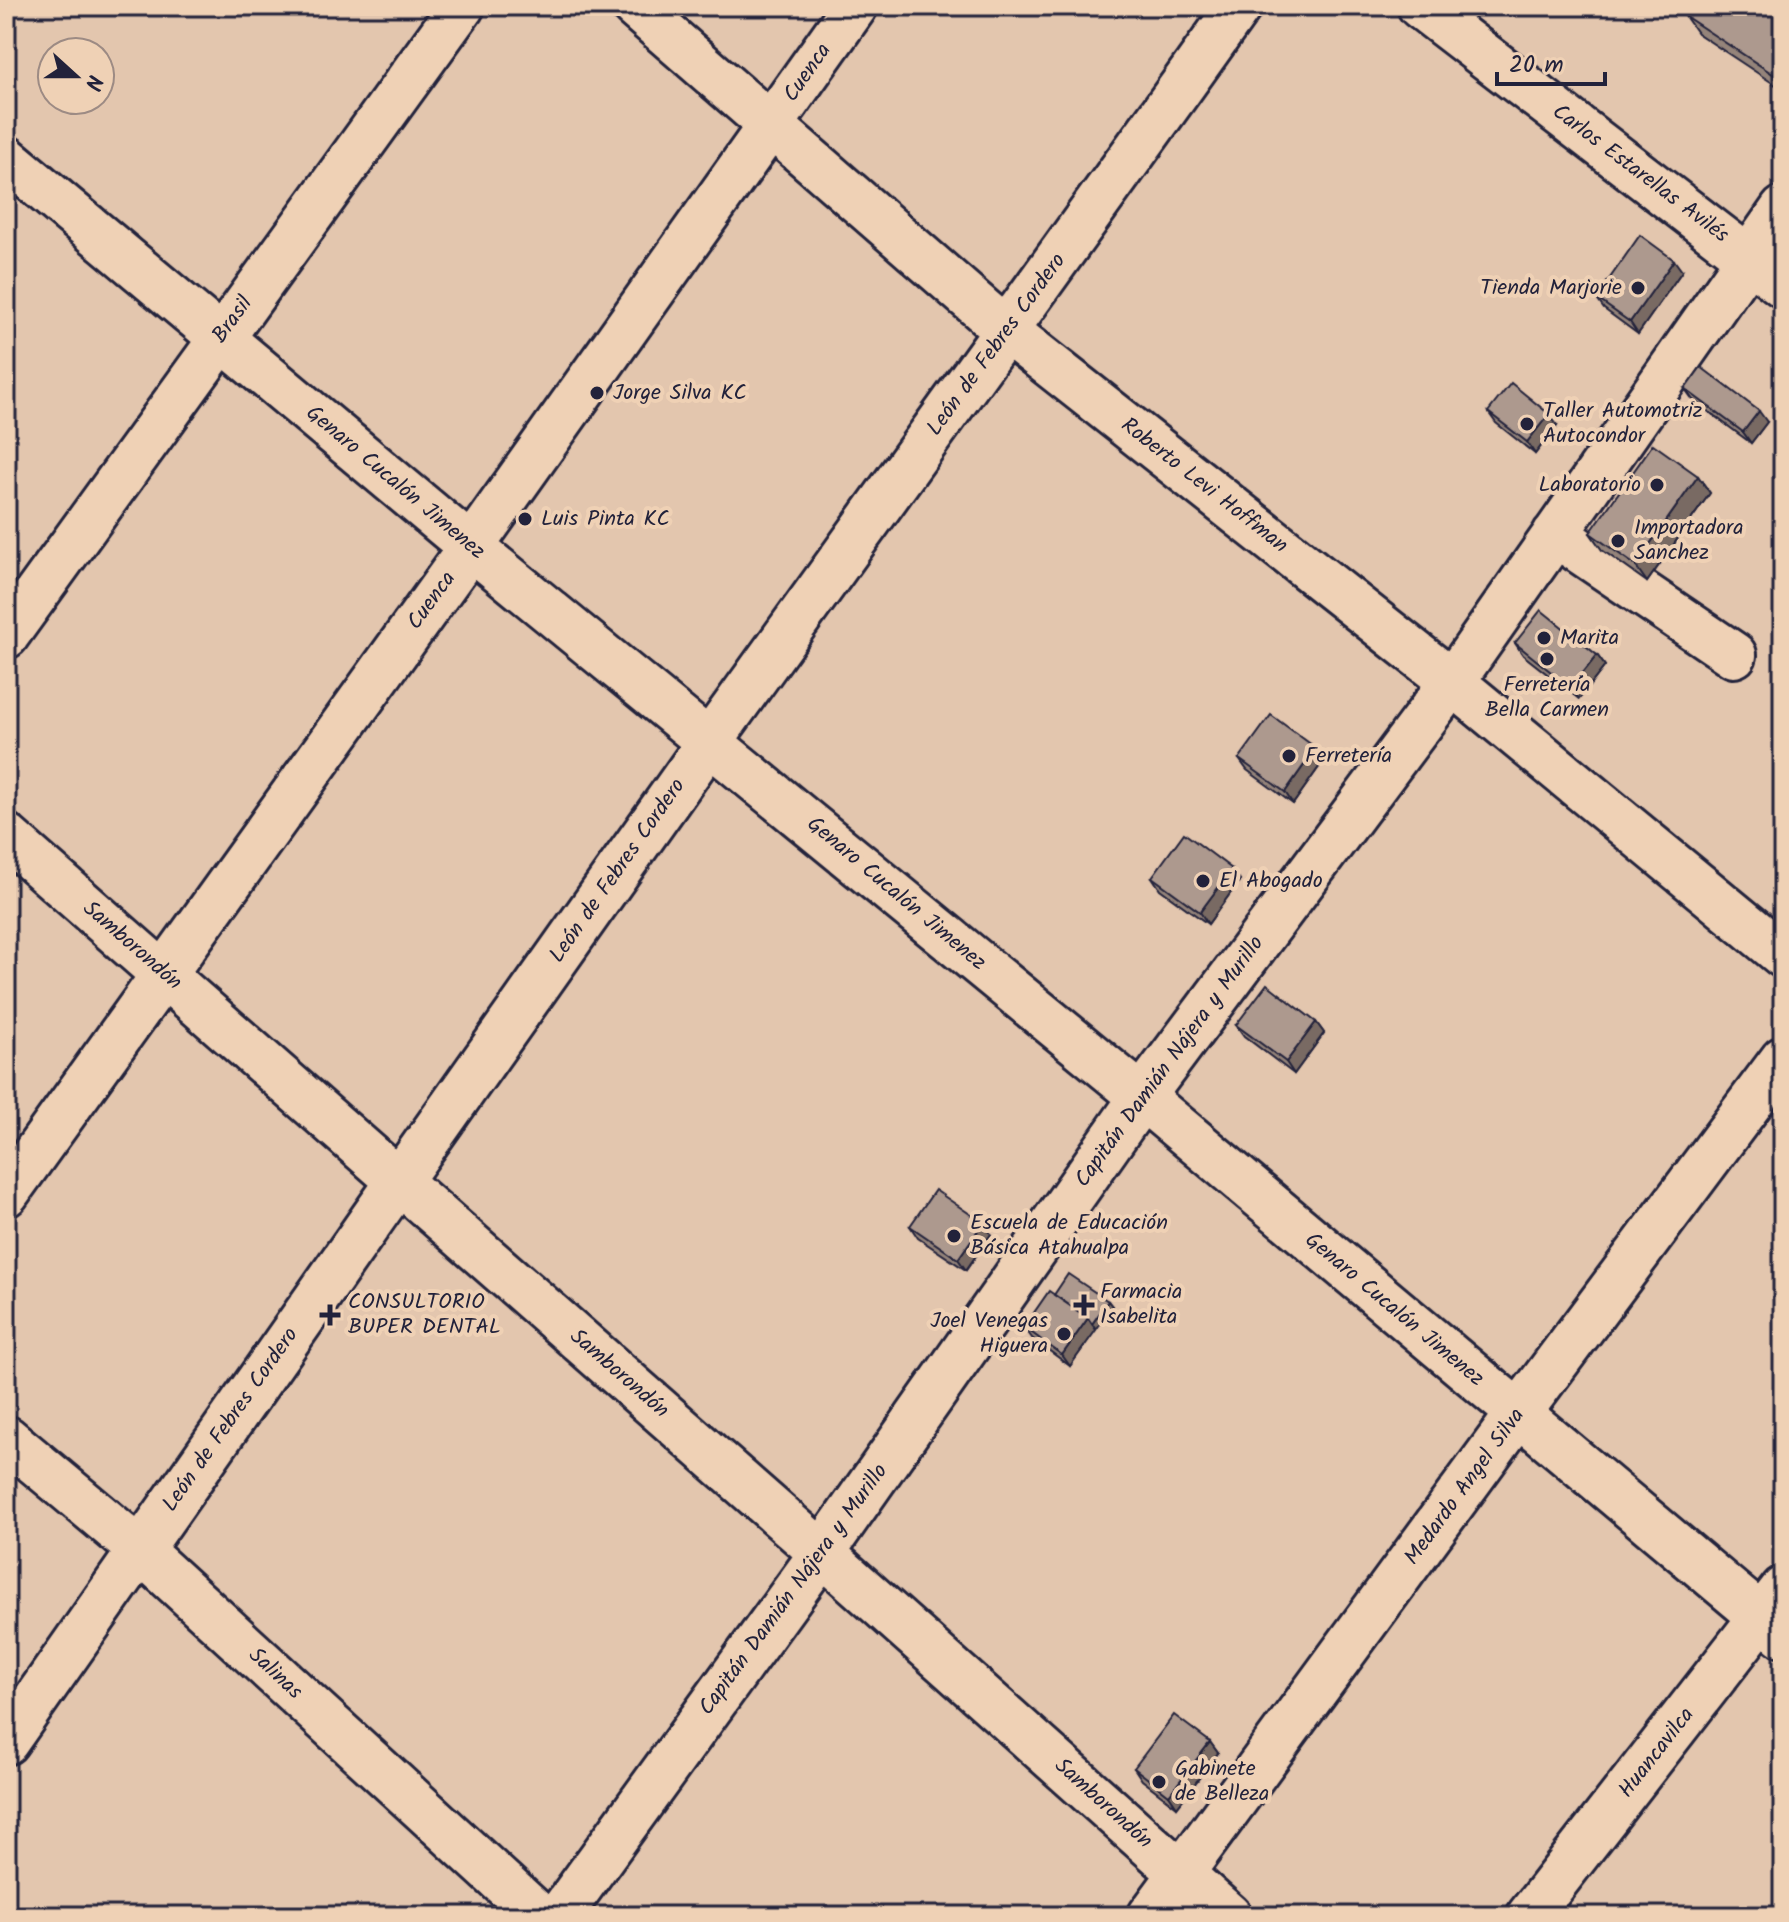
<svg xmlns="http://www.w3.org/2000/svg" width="1789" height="1922" viewBox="0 0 1789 1922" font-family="Kalam,sans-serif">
<rect width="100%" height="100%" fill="#e3c6ae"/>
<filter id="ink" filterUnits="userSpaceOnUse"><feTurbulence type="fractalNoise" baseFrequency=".0125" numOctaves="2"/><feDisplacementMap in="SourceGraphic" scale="16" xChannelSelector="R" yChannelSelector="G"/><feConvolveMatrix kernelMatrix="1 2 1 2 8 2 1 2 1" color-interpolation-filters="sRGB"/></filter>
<g filter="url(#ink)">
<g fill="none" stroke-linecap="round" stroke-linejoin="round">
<defs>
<path id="minor" d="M634,6L1007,331L1452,682L1783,955
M855,6L471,547L1142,1097L1783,1635
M1420,6L1783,285
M1555,534L1734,655
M6,636L462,6
M6,836L831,1561L1229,1916
M6,1438L140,1550L539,1916
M6,1742C239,1409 472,1075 708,744C884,498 1063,253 1239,6
M559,1916L822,1553L1142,1097L1452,682L1783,209
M1150,1916L1518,1414L1783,1059
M1529,1916L1783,1589"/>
<path id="major" d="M6,158L471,547L6,1194"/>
</defs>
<use href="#minor" stroke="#22223b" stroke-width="50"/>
<use href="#major" stroke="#22223b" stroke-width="50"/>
<use href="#minor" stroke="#efd1b5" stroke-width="44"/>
<use href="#major" stroke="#efd1b5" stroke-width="44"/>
</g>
<path fill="#95847a" stroke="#22223b" stroke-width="2" d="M1783,6V90L1697,33L1685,16Z
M1682,271L1638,334L1604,309L1596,298Z
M1685,389L1767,422L1751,443L1693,400Z
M1488,412L1557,425L1535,454L1496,423Z
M1698,476L1710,493L1647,582L1602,550L1590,533Z
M1515,643L1597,655L1605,666L1579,699L1523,655Z
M1316,748L1324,760L1293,804L1247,770L1239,759Z
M1232,869L1240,880L1208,924L1160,889L1152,877Z
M1316,1022L1324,1033L1294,1074L1244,1036L1236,1025Z
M910,1226L991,1234L966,1270L918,1238Z
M1054,1295L1108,1301L1112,1306L1070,1366L1032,1338L1024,1327Z
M1210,1742L1218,1753L1177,1807L1142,1780L1134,1768Z"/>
<path fill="#796b63" stroke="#22223b" stroke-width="2" d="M1783,65V86L1776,76Z
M1674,260L1682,271L1638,334L1630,322Z
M1759,411L1767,422L1751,443L1743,432Z
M1549,414L1557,425L1535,454L1527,442Z
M1698,476L1710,493L1647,582L1635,565Z
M1597,655L1605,666L1579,699L1571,688Z
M1316,748L1324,760L1293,804L1285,792Z
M1232,869L1240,880L1208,924L1200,912Z
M1316,1022L1324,1033L1294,1074L1286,1062Z
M983,1223L991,1234L966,1270L958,1259Z
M1108,1301L1112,1306L1096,1330L1092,1324Z
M1088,1318L1096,1330L1070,1366L1062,1355Z
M1210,1742L1218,1753L1177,1807L1169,1795Z"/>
<path fill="#ad998e" stroke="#22223b" stroke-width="2" d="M1692,6H1783V65L1776,76L1685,16Z
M1640,235L1674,260L1630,322L1596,298Z
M1701,367L1759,411L1743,432L1685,389Z
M1511,383L1549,414L1527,442L1488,412Z
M1653,444L1698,476L1635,565L1590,533Z
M1541,610L1597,655L1571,688L1515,643Z
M1271,715L1316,748L1285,792L1239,759Z
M1184,833L1232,869L1200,912L1152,877Z
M1267,984L1316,1022L1286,1062L1236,1025Z
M935,1190L983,1223L958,1259L910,1226Z
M1068,1274L1108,1301L1092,1324L1088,1318L1054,1295Z
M1049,1291L1088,1318L1062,1355L1024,1327Z
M1174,1715L1210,1742L1169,1795L1134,1768Z"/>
</g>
<g fill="#22223b" stroke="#efd1b5" stroke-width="3">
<circle cx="1638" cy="288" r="8"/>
<circle cx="597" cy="393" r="8"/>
<circle cx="1527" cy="424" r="8"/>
<circle cx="1657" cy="485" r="8"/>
<circle cx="525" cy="519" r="8"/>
<circle cx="1618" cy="541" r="8"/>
<circle cx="1544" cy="638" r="8"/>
<circle cx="1547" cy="659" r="8"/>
<circle cx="1289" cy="756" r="8"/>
<circle cx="1203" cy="881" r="8"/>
<circle cx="954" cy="1236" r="8"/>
<path d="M1080 1293h8v8h8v8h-8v8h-8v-8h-8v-8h8z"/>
<path d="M326 1303h8v8h8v8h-8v8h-8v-8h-8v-8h8z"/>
<circle cx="1064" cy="1334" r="8"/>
<circle cx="1159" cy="1782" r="8"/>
</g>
<g text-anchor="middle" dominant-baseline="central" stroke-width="8" stroke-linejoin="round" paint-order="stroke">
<g font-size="22" fill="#22223b" stroke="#efd1b5">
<text transform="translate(808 73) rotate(-55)">Cuenca</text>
<text transform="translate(1640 174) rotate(37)">Carlos Estarellas Avilés</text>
<text transform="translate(233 320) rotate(-54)">Brasil</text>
<text transform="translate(997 345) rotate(-54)">León de Febres Cordero</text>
<text transform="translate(395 483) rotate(40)">Genaro Cucalón Jimenez</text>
<text transform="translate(1204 486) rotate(38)">Roberto Levi Hoffman</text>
<text transform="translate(432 601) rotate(-54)">Cuenca</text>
<text transform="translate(618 871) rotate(-55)">León de Febres Cordero</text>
<text transform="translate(896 894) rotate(40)">Genaro Cucalón Jimenez</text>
<text transform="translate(132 946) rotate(41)">Samborondón</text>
<text transform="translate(1170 1062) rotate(-54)">Capitán Damián Nájera y Murillo</text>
<text transform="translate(1394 1310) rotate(40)">Genaro Cucalón Jimenez</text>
<text transform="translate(619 1374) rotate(41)">Samborondón</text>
<text transform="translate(231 1420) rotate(-55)">León de Febres Cordero</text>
<text transform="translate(1465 1487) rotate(-54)">Medardo Angel Silva</text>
<text transform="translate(794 1590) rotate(-54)">Capitán Damián Nájera y Murillo</text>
<text transform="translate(275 1674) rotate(43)">Salinas</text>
<text transform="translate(1657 1753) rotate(-52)">Huancavilca</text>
<text transform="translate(1103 1804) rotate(42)">Samborondón</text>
</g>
<g font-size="22" fill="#22223b" stroke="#efd1b5" text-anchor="start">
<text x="1622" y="288" text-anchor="end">Tienda Marjorie</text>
<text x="613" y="393">Jorge Silva KC</text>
<text x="1543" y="411">Taller Automotriz<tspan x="1543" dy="25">Autocondor</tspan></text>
<text x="1641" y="485" text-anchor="end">Laboratorio</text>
<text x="541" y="519">Luis Pinta KC</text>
<text x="1634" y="528">Importadora<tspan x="1634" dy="25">Sanchez</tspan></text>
<text x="1560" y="638">Marita</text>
<text x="1547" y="685" text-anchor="middle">Ferretería<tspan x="1547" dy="25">Bella Carmen</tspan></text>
<text x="1305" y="756">Ferretería</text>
<text x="1219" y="881">El Abogado</text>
<text x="970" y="1223">Escuela de Educación<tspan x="970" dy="25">Básica Atahualpa</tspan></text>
<text x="1100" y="1292">Farmacia<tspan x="1100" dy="25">Isabelita</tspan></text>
<text x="348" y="1302">CONSULTORIO<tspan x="348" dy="25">BUPER DENTAL</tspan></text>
<text x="1048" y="1321" text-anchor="end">Joel Venegas<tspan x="1048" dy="25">Higuera</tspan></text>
<text x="1175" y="1769">Gabinete<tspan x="1175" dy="25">de Belleza</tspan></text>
</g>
</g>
<rect width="1789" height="1922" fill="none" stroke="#efd1b5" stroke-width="32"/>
<rect x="16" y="16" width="1757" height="1890" fill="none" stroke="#22223b" stroke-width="3" filter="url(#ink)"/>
<g transform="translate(76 76) rotate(111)"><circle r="38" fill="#efd1b5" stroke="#9d8b84" stroke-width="2"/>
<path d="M0-6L14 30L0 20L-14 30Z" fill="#22223b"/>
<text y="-12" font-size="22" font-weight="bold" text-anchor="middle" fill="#22223b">N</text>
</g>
<path d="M1497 72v12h108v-12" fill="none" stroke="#22223b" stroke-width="4"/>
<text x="1509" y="72" font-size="24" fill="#22223b" stroke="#efd1b5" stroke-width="6" paint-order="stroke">20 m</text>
</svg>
